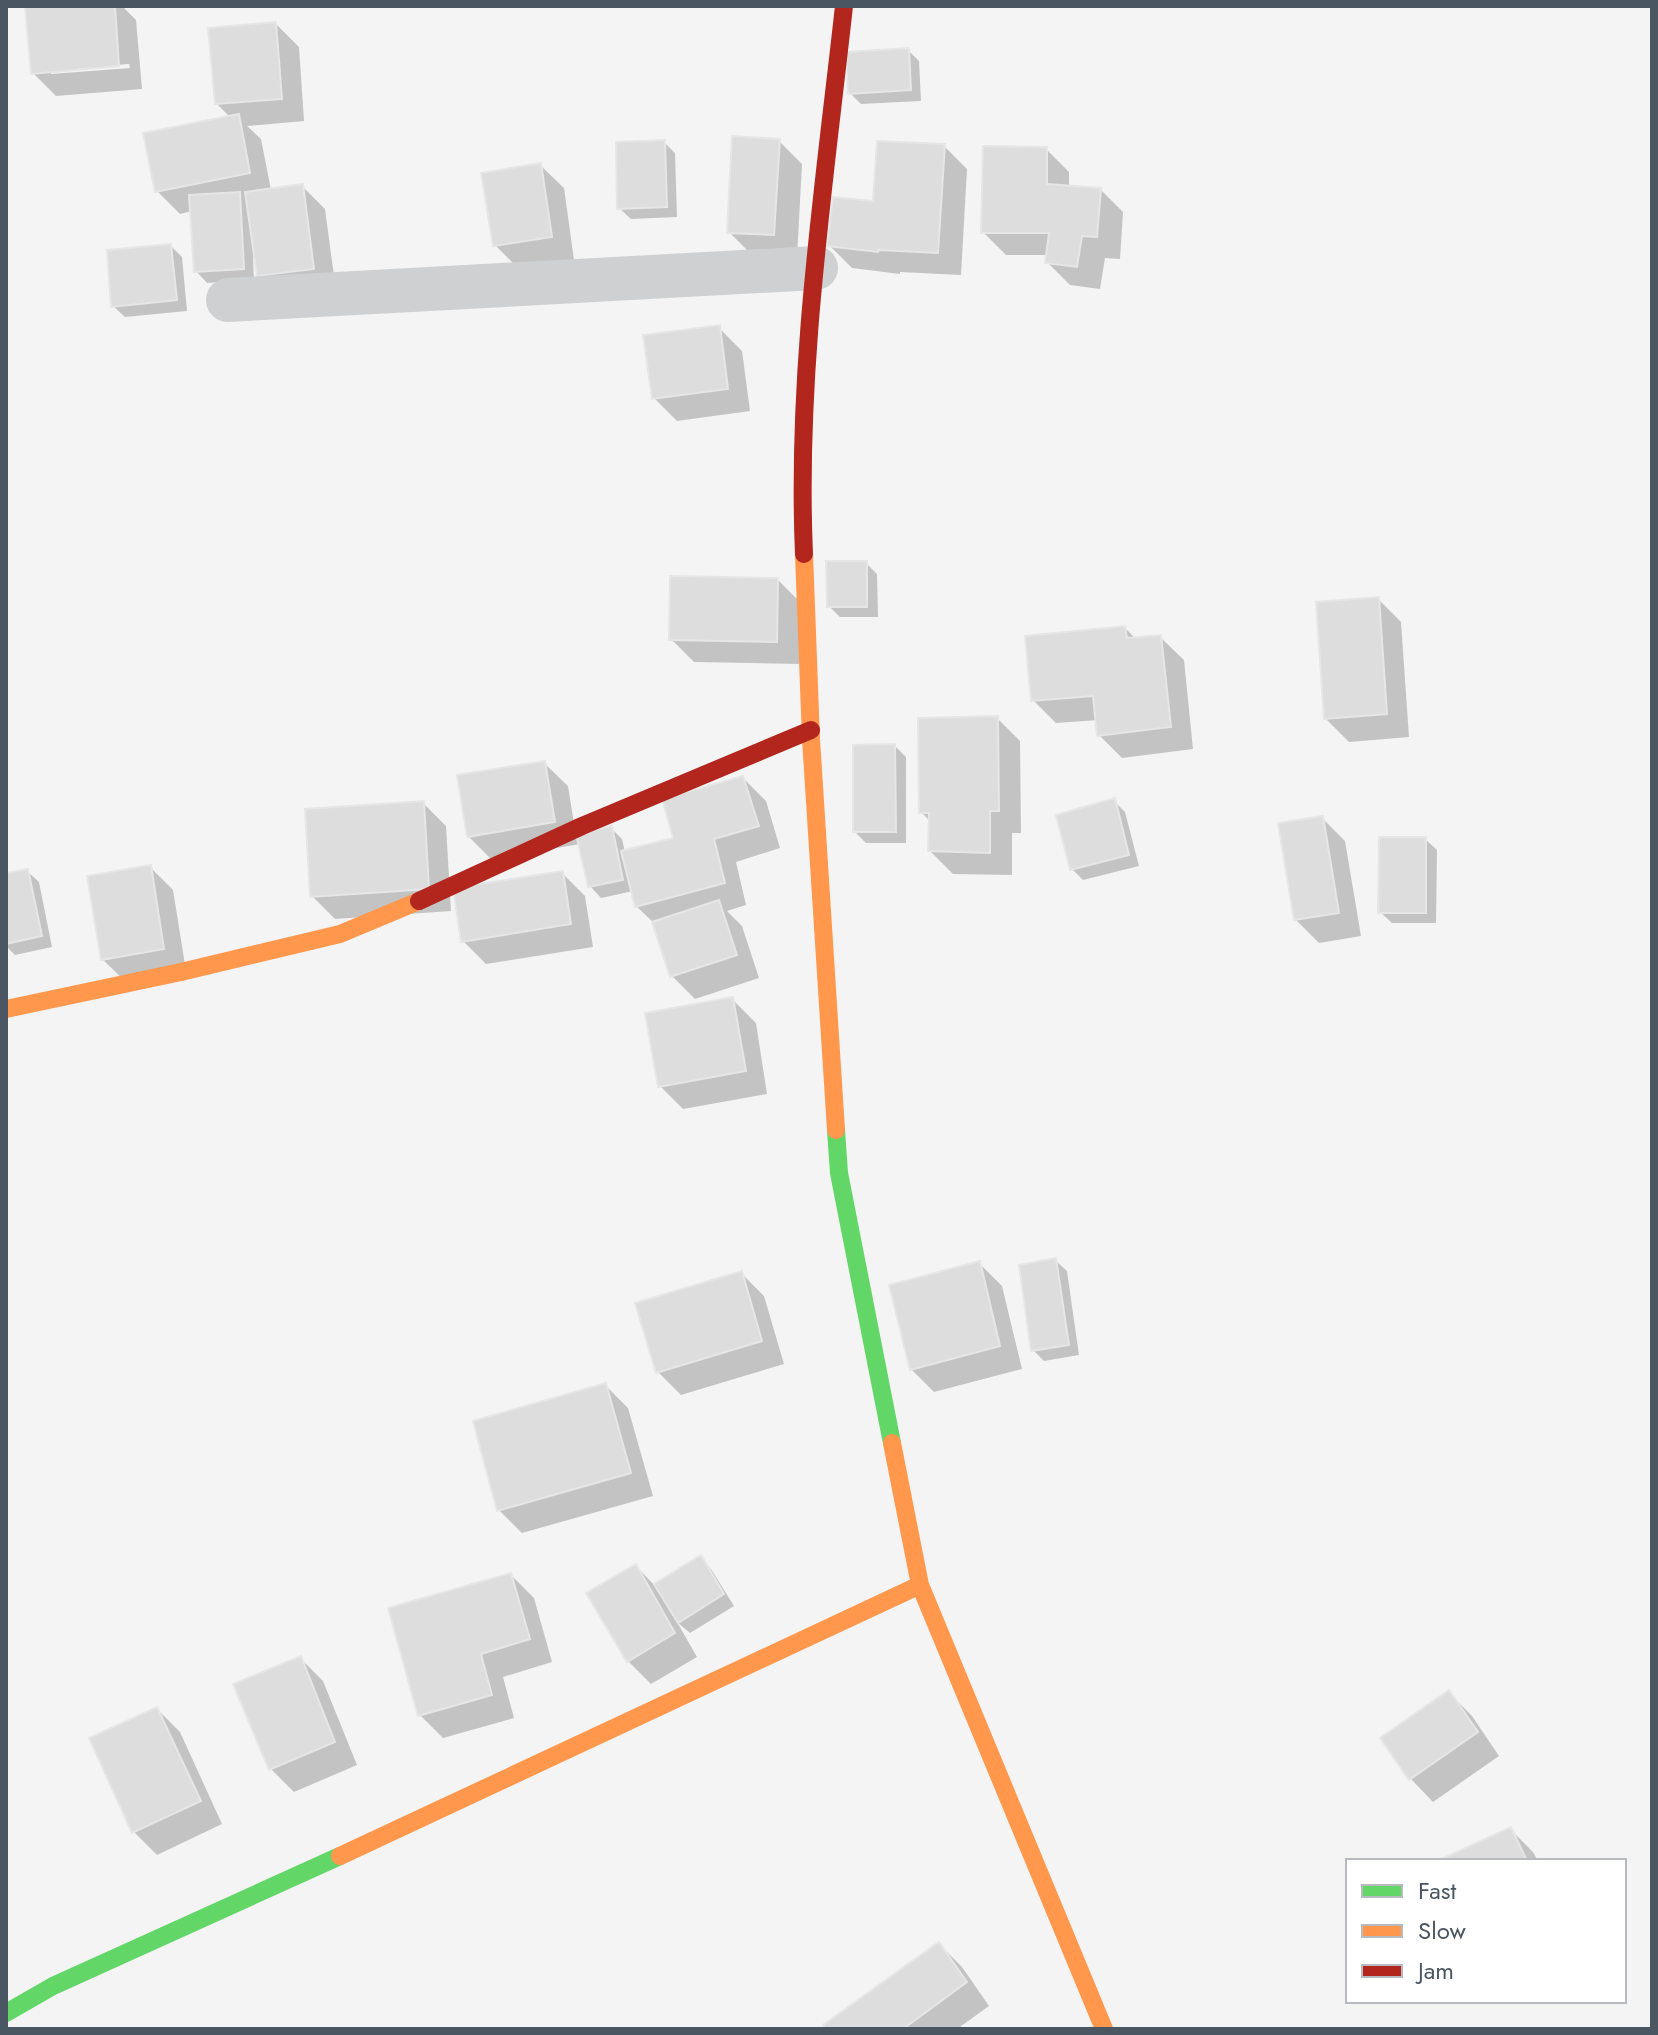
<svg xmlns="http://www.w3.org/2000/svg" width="1658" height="2035" viewBox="0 0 1658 2035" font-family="Jost,sans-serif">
<rect width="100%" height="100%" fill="#f4f4f4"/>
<path fill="#0003" fill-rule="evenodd" d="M27,6H122L136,20L142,89L56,96L33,73ZM129,64L130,68L51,74V70Z
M276,24L299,47L304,121L247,126L261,139L271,190L302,186L325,209L336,291L282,299L259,276L256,256L253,257L254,280L207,283L196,271L192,211L180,214L157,191L231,118L217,104Z
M908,50L919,61L921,101L861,104L850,93Z
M779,141L802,164L797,258L752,255L729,232Z
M664,142L675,153L677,217L631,219L619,208Z
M944,146L967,169L961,275L900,272V274L852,268L829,245Z
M1046,149L1069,172V187L1100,189L1123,212L1120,259L1105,258L1100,289L1070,285L1047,262L1048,255H1006L983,232Z
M540,165L564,188L574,260L518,268L495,245Z
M171,246L182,257L187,311L125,317L113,306Z
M719,328L742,351L750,411L677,421L654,398Z
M866,563L877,574L878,617H840L829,606Z
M778,580L801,603L799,664L694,662L671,639Z
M1378,599L1401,622L1409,737L1349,742L1326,719Z
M1125,628L1136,639L1160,637L1184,660L1193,749L1122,758L1099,735L1098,720L1056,723L1033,700Z
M997,718L1020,741L1021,833H1012V875L953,874L930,851L931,822L921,812Z
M895,746L906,757V843H866L855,832Z
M544,763L568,786L576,836L611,828L622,839L625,852L675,839L743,778L766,801L780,848L736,862L746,905L727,911L742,926L759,978L695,999L672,976L655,924L636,906L633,891L601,898L590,886L580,844L491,859L468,836Z
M1114,801L1125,812L1139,866L1083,880L1072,869Z
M423,803L446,826L451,911L335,919L312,896Z
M1322,818L1345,841L1361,936L1319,943L1296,920Z
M1425,839L1437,850L1436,923H1392L1380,912Z
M150,867L173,890L186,971L126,982L102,959Z
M27,871L39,882L52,947L15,955L6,946V875Z
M562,873L585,896L593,947L486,964L463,941Z
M733,1000L756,1023L767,1094L683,1109L660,1086Z
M1055,1260L1067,1271L1079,1355L1044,1361L1033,1350Z
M979,1263L1002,1286L1022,1369L934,1392L911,1369Z
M741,1273L764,1296L784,1364L681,1395L658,1372Z
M605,1385L628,1408L653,1496L522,1533L499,1510Z
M700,1558L711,1569L734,1606L690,1633L677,1622L697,1657L651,1684L628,1661L636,1566L655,1586Z
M511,1575L534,1598L552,1662L503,1677L514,1718L443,1738L420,1715Z
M300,1658L323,1681L357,1765L294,1792L271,1769Z
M1449,1693L1472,1716L1499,1756L1433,1802L1411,1779L1383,1739Z
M157,1709L180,1732L222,1824L157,1855L134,1832L92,1739Z
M1510,1829L1533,1852L1538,1861H1442Z
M939,1944L962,1967L989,2006L957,2029H829Z"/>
<path fill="#ddddde" stroke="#e5e6e7" stroke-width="2" d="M25,6H115L119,66L31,74Z
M276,22L282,99L215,104L208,28Z
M909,48L911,90L848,94L846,52Z
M239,114L250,173L155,192L143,133Z
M732,136L780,139L774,235L727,233Z
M665,140L667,207L617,209L616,142Z
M877,141L945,144L938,253L878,250V252L827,246L833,197L873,201Z
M983,146L1047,147V184L1101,188L1097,237L1082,236L1077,267L1045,263L1049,233H981Z
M541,163L552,237L493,246L481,173Z
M303,184L314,269L257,276L245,192Z
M240,192L244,269L194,272L189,195Z
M171,244L177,300L111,307L107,250Z
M720,325L728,389L652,399L643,335Z
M826,561H867V607H827Z
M670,576L778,578L777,642L669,640Z
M1379,597L1387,714L1324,719L1316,602Z
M1125,626L1127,638L1161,635L1171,727L1097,736L1093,696L1031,701L1025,636Z
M998,716L999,811H990V853L928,851L929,813H919L918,718Z
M895,744L896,832H853V745Z
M545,761L555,822L467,837L457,775Z
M743,776L759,826L714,839L725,883L635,907L621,851L673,838L662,799Z
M1115,798L1129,855L1070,870L1056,815Z
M424,801L429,889L310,897L305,809Z
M1323,816L1339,913L1294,920L1278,823Z
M612,826L623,880L588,887L576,834Z
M1379,837H1426V913H1378Z
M151,865L164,949L101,960L87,876Z
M28,869L42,936L6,944V873Z
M563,871L571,924L461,942L453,888Z
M719,900L737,955L670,977L652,922Z
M733,997L746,1071L658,1087L645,1013Z
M1056,1258L1069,1345L1031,1351L1019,1265Z
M980,1261L1000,1346L910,1370L889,1285Z
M742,1271L762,1341L656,1373L635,1303Z
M606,1383L631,1473L497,1511L473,1421Z
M701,1555L724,1594L678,1623L654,1584Z
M636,1564L675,1633L627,1662L586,1593Z
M511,1573L530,1639L481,1654L492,1695L418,1716L388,1608Z
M301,1656L335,1742L269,1770L233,1684Z
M1449,1690L1478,1732L1409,1780L1380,1738Z
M157,1707L201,1801L132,1833L89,1738Z
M1511,1827L1527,1861H1437Z
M939,1942L967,1982L903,2029H826L823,2025Z"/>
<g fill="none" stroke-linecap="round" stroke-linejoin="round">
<path stroke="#ced0d2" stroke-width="44" d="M228,300L816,268"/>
<path stroke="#63d668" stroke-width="18" d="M836,1130L839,1173L892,1443
M6,2013L53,1986L340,1856"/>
<path stroke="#ff974d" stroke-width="18" d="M804,554L811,739L836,1130
M6,1009L181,972L340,934L419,901
M892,1443L920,1585L1104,2029
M340,1856L920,1585"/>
<path stroke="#b3261e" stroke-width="18" d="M804,554C796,371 824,188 844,6
M419,901L582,826L811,730"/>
</g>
<rect width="1658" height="2035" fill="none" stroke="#4a5661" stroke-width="16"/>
<rect x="1346" y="1859" width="280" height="144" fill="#ffffff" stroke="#b7bbc0" stroke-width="2"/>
<rect x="1362" y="1885" width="40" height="12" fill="#63d668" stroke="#b7bbc0" stroke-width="2"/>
<text x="1418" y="1899" font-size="24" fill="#4a5661">Fast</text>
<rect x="1362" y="1925" width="40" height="12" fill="#ff974d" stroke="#b7bbc0" stroke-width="2"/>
<text x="1418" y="1939" font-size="24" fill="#4a5661">Slow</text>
<rect x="1362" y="1965" width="40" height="12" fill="#b3261e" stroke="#b7bbc0" stroke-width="2"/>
<text x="1418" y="1979" font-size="24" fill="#4a5661">Jam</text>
</svg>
